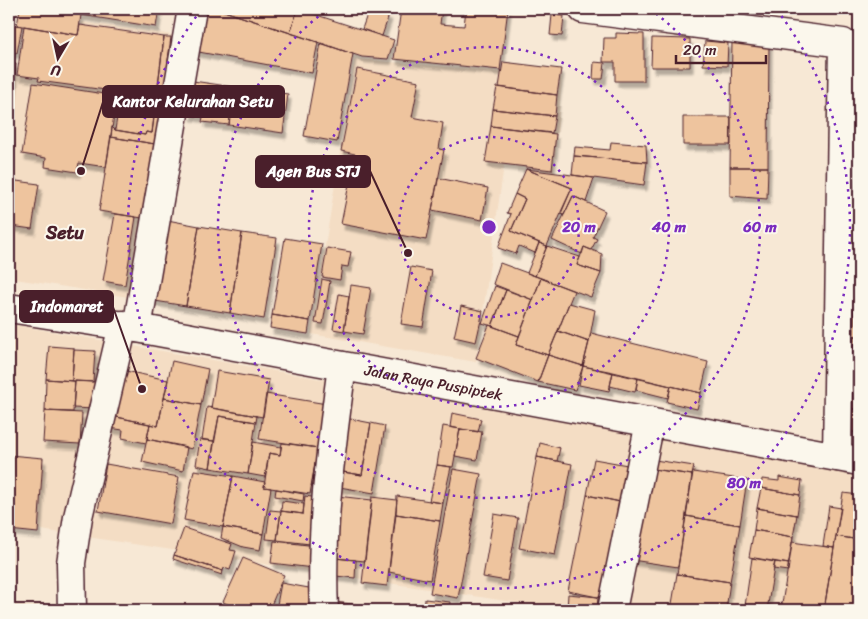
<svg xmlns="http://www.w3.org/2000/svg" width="868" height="619" viewBox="0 0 868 619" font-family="Sriracha,sans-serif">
<defs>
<filter id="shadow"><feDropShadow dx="3" dy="5.5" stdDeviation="1" flood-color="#0004"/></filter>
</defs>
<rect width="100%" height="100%" fill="#f7e8d5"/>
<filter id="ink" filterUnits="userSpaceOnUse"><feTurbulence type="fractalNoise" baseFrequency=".02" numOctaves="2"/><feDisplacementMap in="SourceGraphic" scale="10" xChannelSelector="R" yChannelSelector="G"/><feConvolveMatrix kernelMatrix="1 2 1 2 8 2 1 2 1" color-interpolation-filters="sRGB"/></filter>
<g filter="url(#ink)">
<path fill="#f4ddc4" d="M82,22L173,35L135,298L9,278V247L14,210L9,208V133L23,27L79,37Z
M355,59L562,77L554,172L504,165L476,362L311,334Z
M9,324L859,474V610H565L9,525Z"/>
<path fill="#eec49e" stroke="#4a1f2b" filter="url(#shadow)" d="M20,9H159L156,27L81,15L78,35L17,25Z
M196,9H218L318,42L312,73L188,50Z
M218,9H298L290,33Z
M298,9L394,40L388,59L362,57L290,33Z
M369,9L389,15L382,36L362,29Z
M401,9H442L440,24L464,26L466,9H508L500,70L394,59Z
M552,15L564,16L562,36L550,35Z
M9,24L22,26L17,53L9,52Z
M80,25L164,37L152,133L146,132L145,135L115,130L121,92L38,81L39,78L17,75L24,26L78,35Z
M616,33L644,34V81H615V62H603L604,38H616Z
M164,37H171L157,147L155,144L111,137L112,127L115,130L145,135L146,132L152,133Z
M652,38L690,39V67H651Z
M705,41L728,43L727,66L703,65Z
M732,41L769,42L768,167H730Z
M321,43L353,54L337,142L304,136Z
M854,57H859V208L846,207Z
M503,62L561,69L557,95L499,87Z
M594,62L605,63L603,79H593Z
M9,63L16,64L10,122H9Z
M357,69L419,81L412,117L443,123L439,149L444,150L426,240L341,224L355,154L341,151Z
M193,81L234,87L229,125L202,122L203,117L188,115Z
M33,83L117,96L106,167L79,163L77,172L45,167L46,158L22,154Z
M234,87L288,94L283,133L229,125Z
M497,87L557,95L555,116L493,109Z
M493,109L555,116L552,133L491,126Z
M683,117H731V145H683Z
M491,126L556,134L552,170L485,162Z
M111,137L155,144L142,218L99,211Z
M611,142L646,145L647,162L574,156L575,147L610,150Z
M574,156L647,162L644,185L572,175Z
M730,167H768L767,199L730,196Z
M526,169L572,175L594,178L586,202L573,196L564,215L560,214L572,188Z
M526,169L572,188L547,246L511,231L525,199L515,194Z
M438,178L488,188L482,220L432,210Z
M9,180L39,184L32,229L11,226L14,210L9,209Z
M515,194L525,199L511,231L539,243L535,253L519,246L516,254L498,248L511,214L507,213Z
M573,196L605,211L593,237L597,239L591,250L584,247L582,254L552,240Z
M841,207L859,208V336H839Z
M9,209L14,210L9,241Z
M115,214L136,217L125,285L103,281Z
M162,219L199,226L186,306L149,300Z
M199,226L242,233L230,313L186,306Z
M242,233L277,238L264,319L230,313Z
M285,238L322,244L310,321L272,315Z
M539,243L547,246L535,276L527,273Z
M547,246L580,257L577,265L601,273L591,297L535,276Z
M584,247L602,254L601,273L577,265Z
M327,248L351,252L348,267L342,266L340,280L322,277Z
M500,263L541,278L533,300L493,284Z
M411,267L432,271L423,327L401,324Z
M541,278L574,291L548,355L516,345Z
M322,279L330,281L323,324L315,323Z
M351,285L371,288L363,334L344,331Z
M495,286L506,290L492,326L482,323Z
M506,290L533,300L519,336L492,326Z
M339,294L349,296L344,331L333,329Z
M569,303L595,310L589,342L558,331Z
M461,306L483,311L476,342L454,337Z
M272,315L310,321L308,334L270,328Z
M489,325L519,336L516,345L548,355L538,382L476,358Z
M558,331L589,342L583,366L548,355Z
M591,333L708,362L701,393L583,366Z
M839,336H859V386H839Z
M49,346L74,348L72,381L46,379Z
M74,350L95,351L93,382L72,381Z
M548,355L583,366L575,390L538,382Z
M172,361L208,369L201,405L164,398Z
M583,366L613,372L609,391L579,385Z
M121,370L168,380L158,426L112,416Z
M217,371L269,380L263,417L211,408Z
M613,372L638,378L635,392L610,386Z
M638,378L671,386L668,398L636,390Z
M46,379L75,381L73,412L45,411Z
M75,381L96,382L95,409L73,408Z
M671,386L701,393L697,409L667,402Z
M839,386H859V409H839Z
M266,394L333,405L325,449L259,439Z
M164,398L201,405L192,449L147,439L150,424L158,426Z
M207,407L257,416L256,422L219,416L214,441L202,440Z
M839,409H859V432H839Z
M45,411L82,413L80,444L43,442Z
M452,413L481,419L478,432L450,427Z
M112,416L150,424L146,443L122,438L123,430L109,428Z
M219,416L256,422L248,474L210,468Z
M340,417L371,423L362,475L330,470Z
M371,423L385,426L374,493L328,485L330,470L362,475Z
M443,426L460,429L453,467L437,465Z
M460,429L482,432L477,460L455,456Z
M147,439L187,447L183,471L142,462Z
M200,439L214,441L210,468L196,465Z
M253,442L281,447L280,455L269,453L265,477L248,474Z
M282,443L318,448L310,494L264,487L269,453L280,455Z
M540,443L560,448L557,461L537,457Z
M318,448L325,449L319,487L311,486Z
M9,455L43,458L38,533L9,530Z
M537,457L572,464L555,555L519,548Z
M594,459L633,466L625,503L587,495Z
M648,459L694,466L692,475L647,468Z
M106,464L179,477L171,524L98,511Z
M437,465L451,467L443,503L429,501Z
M647,468L692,475L678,567L632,560Z
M453,469L481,474L458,598L430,593Z
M194,470L233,476L223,527L184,520Z
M693,472L747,480L740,525L686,516Z
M233,476L265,482L264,487L271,488L263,534L223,527Z
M779,477L802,481L800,495L761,488L762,479L779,481Z
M761,488L800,495L797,515L757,508Z
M276,489L304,494L303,501L275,496Z
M843,493L859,495V540L836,536Z
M328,495L372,500L365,561L324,557Z
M587,495L625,503L607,599L568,591Z
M305,496L325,499L318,545L277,540L281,511L303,514Z
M397,496L443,503L440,521L396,514Z
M372,497L397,500L387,586L362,583Z
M282,501L304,504L303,514L281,511Z
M829,506L841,508L834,548L823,546Z
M757,508L797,515L793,537L754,530Z
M270,510L281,511L277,540L266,539Z
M396,514L440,521L430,580L389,572Z
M494,514L518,518L507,581L483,577Z
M686,516L740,525L730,582L677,574Z
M223,527L263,534L260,550L243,547L221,538Z
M184,528L232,544L230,550L236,551L230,570L224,568L223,571L174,555Z
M754,530L793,537L789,564L749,557Z
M836,536L859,540V610H824Z
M274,541L316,546L313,568L271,563Z
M792,542L834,548L824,610H781Z
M174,555L223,571L222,575L173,559Z
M324,557L356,560L355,578L326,575Z
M243,558L284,575L269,610H241L223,602Z
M752,558L775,562L767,610L745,606Z
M775,562L789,564L788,571L773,569Z
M677,574L730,582L726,610H671Z
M281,583L320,590L317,610H276Z
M568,594L598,597L597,610H567Z
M425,599L450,602L449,610H424Z
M334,602L389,608V610H333Z"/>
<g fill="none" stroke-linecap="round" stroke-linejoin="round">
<defs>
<path id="minor" d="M583,9L843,43L837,457
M137,328L192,9
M72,610L71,563L78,517L123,325
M324,610C320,528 331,448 342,366
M612,610L650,422"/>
<g id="primary">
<path id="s1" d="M9,308L137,328L859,461"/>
</g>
</defs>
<use href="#minor" stroke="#4a1f2b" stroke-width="31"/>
<use href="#primary" stroke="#4a1f2b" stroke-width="31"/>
<use href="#minor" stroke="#fbf7ec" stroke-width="28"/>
<use href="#primary" stroke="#fbf7ec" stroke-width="28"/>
</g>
</g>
<g fill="none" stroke="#7b2cbf" stroke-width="2.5" stroke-dasharray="2.5 5">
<circle cx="489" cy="227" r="90"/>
<circle cx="489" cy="227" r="180"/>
<path d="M650 9A271 271 0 1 1 328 9"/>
<path d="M777 10A361 361 0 1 1 201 10"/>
</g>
<g text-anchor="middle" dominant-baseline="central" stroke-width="4" stroke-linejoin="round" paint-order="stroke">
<g font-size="15" fill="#4a1f2b" stroke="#fbf7ec">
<text stroke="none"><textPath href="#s1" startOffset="431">Jalan Raya Puspiptek</textPath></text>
</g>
<g font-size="18" font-weight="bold" fill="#4a1f2b" stroke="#fbf7ec">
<text x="65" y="233">Setu</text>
</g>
</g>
<circle cx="489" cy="227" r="8" fill="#7b2cbf" stroke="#fbf7ec" stroke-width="2.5"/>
<g font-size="15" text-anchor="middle" font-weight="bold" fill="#7b2cbf" stroke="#fbf7ec" stroke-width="4" stroke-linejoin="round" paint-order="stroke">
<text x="579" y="232">20 m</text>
<text x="669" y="232">40 m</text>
<text x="760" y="232">60 m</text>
<text x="744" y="488">80 m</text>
</g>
<path fill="none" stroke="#4a1f2b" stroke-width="2" d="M81 171L103 102M408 253L370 171M142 389L113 307"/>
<g fill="#4a1f2b" stroke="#fbf7ec" stroke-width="2">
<circle cx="81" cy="171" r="5"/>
<circle cx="408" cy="253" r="5"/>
<circle cx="142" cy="389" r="5"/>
</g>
<g fill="#4a1f2b" stroke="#4a1f2b" stroke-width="2">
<rect x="103" y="86" width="181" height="31" rx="5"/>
<rect x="256" y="156" width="114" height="31" rx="5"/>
<rect x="20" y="291" width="93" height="31" rx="5"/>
</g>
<g font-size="16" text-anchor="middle" font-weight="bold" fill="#fff">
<text x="193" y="107">Kantor Kelurahan Setu</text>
<text x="313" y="177">Agen Bus STJ</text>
<text x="67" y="312">Indomaret</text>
</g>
<rect width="868" height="619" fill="none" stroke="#fbf7ec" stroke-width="30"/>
<rect x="15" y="15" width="838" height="589" fill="none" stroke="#4a1f2b" stroke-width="2" filter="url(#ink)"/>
<g transform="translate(58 58) rotate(189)" stroke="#fbf7ec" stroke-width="4" paint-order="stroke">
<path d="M0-4L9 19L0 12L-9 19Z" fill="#4a1f2b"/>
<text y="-8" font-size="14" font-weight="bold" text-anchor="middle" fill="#4a1f2b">U</text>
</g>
<path d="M676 55v8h90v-8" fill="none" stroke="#4a1f2b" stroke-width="2.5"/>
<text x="683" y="55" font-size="15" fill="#4a1f2b" stroke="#fbf7ec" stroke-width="4" paint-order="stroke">20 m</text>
</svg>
